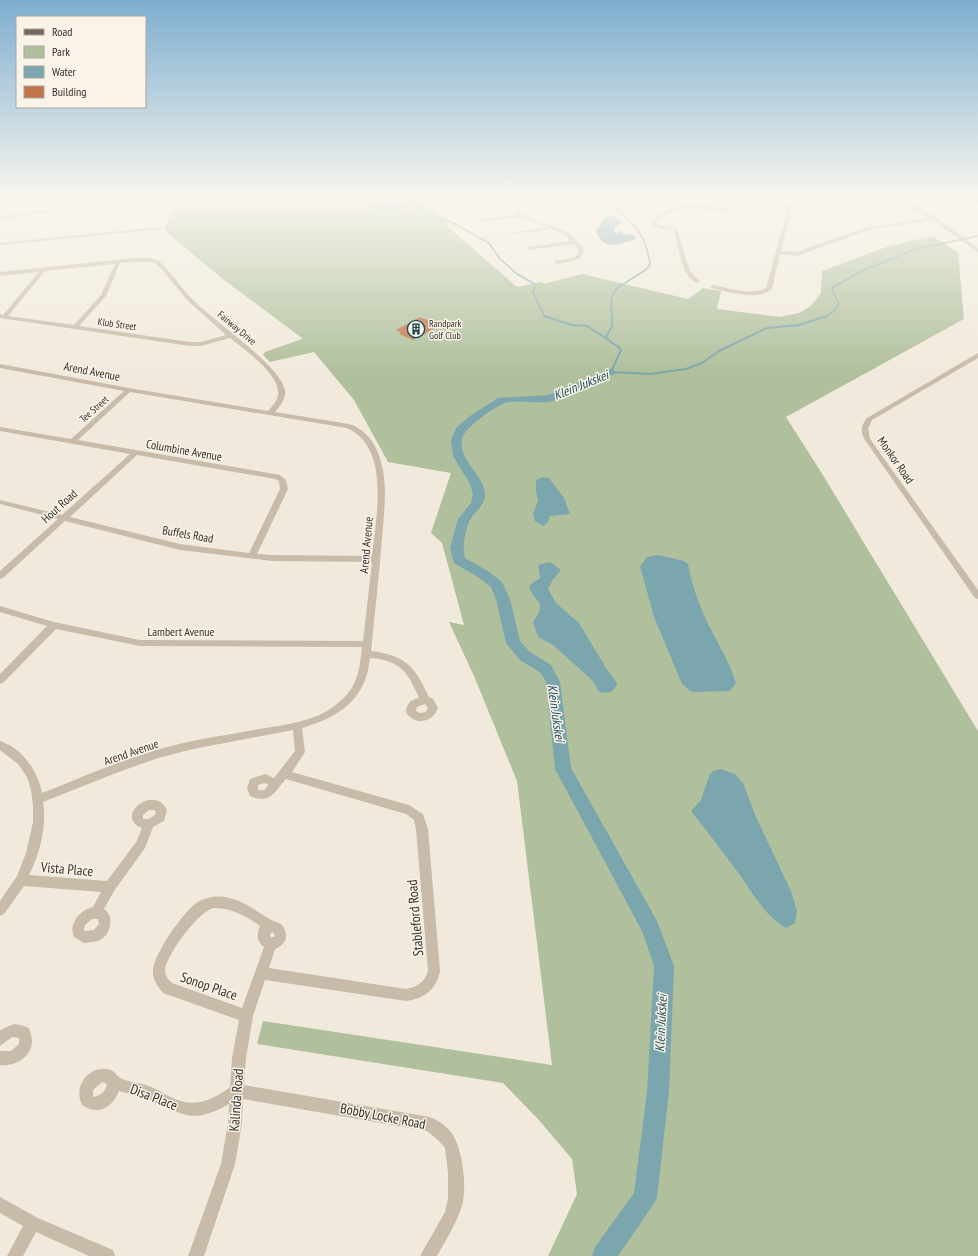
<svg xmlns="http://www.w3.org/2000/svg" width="978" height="1256" viewBox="0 0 978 1256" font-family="'PT Sans Narrow',sans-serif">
<rect width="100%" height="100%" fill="#f1eadc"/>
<path fill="#b0c09d" d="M4,196H425C435,211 431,214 450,220L445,223L447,226L517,287L541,282L544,284L582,274L688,299L703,288L721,291L717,309L780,317L799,313L811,306L821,293L822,271L889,246L932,236L958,252L964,319L786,417L821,472L978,731V1256H548L577,1194L572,1159L538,1119L503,1083L257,1044L263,1021L552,1065L517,781L474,676L449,622L464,625L442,543L431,533L451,473L388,462L354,400L314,352L270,362L263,355L265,352L302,339V338L224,280L166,232L165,227L170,217L175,197L83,205L85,201L69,202L65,197L33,202Z"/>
<path fill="#7ca6ad" d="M356,196H419L420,200C408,209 390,210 376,210L370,205L381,202V200H370Z
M613,216L622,223L615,227L614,231L618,233L619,231H622L623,234L634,235L636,239C621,243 603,253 596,231L605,217Z
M543,477L549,478L564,498L570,514L550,516L547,523L543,526L535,521L533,514L538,501L536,491V480Z
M658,555L684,561L688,564C691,582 697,598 704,615C714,638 729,659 736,683L730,691L695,692L690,691L682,684L654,617L640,566L647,557Z
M550,562L561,570L552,581L548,589L556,603L579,623L606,668L617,683C615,692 608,694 599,692L593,681L553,645L538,637L533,622C548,600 536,605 529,587L531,584L540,578L538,565Z
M721,769L735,774L743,783L756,817L791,891L797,911L795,923L786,928C766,917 753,894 740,875C724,854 708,832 691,811L701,800L709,776L713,771Z"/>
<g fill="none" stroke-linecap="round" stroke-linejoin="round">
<path stroke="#7ca6ad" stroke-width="1.5" d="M410,203L427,211L432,218L453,223L489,243L500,259L517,274L533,283L535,286L533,293L545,317
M625,283L647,269L650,264C648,251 644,236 634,226C628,219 621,216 617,207L637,196
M612,317C611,302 608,293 623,284
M826,317L836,309L839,304L832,290L833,287L864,270L916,249L978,236"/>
<path stroke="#7ca6ad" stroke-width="2" d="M544,316L572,325L587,326L607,339
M612,316V326L606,337C609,343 617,344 621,350L611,372L650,374L686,369L702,363L719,351L767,328L799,325L827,316"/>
<path fill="#7ca6ad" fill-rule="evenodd" d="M611,369L616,372L614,374C596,382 572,395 553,401C538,405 520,399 505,403C495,406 463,429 462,439C458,461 484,474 485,494C485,506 475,511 470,520C465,530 462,547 465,558L488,571L502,582L510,599L520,641L530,652L551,665L560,682L571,768L657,921L674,966L669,1092L657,1197L653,1205L618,1256H592L595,1247L634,1193L647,1092L654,966L642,931L555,769L546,682L541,673L520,660L506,643L496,599L491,587L478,577L454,563L450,548L458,519L471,503L473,494L470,484L453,456L451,440L456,428L470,416L498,398L549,395Z"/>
</g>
<path fill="#c1754a" d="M420,317L427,320L430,318L443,324L413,340L399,334L401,332L396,330Z"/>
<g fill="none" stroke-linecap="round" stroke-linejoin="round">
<path fill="#c9bba9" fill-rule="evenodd" d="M518,196H522L518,207L520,212L536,220V222L520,217L477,222L475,221L517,214L514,207Z
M694,196H698L694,205L728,208L733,200L731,196H735L737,200L731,211C701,214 684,198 656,222L657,224L677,229L690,271L700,281L697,283C678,274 681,247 673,230L662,229L653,226L652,222C660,213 677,204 689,205Z
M764,196H770L791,205L857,196H867L792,207L781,251L797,252L865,228L928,218L908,207L883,196C910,195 956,232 978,248V252L932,220L868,230L797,256L780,254L772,289C757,301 728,292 711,288V286L713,285C729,288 751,296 766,288L788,207Z
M167,198L169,200L62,210L0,219V217L62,208Z
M541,222L568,232L584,248C584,262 568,261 557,264L555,263V261L575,257L578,254V248L574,244L527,250V248L529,247L571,241L564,234L552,229L512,234L510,233L547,227L539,224V223Z
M161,227L163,228V229L0,245V243Z
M134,258H150L159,261C171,272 180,286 191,298C212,320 279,364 285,390C286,399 280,406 275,412L349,424C366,429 377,445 381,462C388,487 384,513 382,538C379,575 375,613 371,651C406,655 415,667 429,697L433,699L438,708C433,723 414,726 406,712C407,703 410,700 419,698C408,672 400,660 370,658C366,699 340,717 302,728L305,752L292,772L409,805L423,814L428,829L440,971C436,990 425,998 406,1001L265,980L253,1016L246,1058L244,1085L430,1117C440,1121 451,1129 455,1139C463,1154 467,1189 462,1206C456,1224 446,1240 437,1256H420L445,1212L448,1198V1173L445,1148L438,1140L427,1131L243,1099L242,1123L235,1164L204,1256H188L221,1164L228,1123L229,1104C190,1126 183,1113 147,1099C138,1096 129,1094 119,1091C112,1108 98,1116 82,1105C78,1096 78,1088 84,1079C90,1070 104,1066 113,1071C116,1073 117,1076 120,1078C124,1081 140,1083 146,1085C159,1089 171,1100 185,1102C202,1105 217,1097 230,1087L232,1058L239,1020L163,993C158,987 152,979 153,971C153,955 182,914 195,904C200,900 206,898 212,897C235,894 253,909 271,920C275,922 279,922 282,925C289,935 287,944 275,949L269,968L406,989C417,987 425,982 428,971L416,829L414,820L406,814L286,779C274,792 271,805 250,796L247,788L250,779L265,774L274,778L295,751L293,730L193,749L158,758L116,773L43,802C47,826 40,853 29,875L107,881L137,841L142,828C113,817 154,783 167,810L164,821L153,827L145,848L114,891L104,909C115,916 111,934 100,940C96,942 89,942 84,943L74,937C68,924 80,910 93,907L101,892L24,886L4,914L0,916V901L17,876L26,853L33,822V806L31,790L27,777L18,764L0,750V741C22,748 38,771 42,793C85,776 127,757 171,746C198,739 226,735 254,730C280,725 311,723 333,707C357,689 359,675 362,647L140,646L56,629L3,683L0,684V674L47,626L0,612V606L54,622L140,640L363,641L372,562L272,561L180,550L65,521L3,578L0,579V571L58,519L0,504V500L62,515L130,454L0,431V427L71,439L124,391L0,368V364L129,388L268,411C272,406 277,402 278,395C281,375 244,349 230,338L201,346H190L0,318V314L3,315L39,272L0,276V272ZM134,262H150L155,263L164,272L187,300L226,335L201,342H190L79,326L106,296L120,263ZM115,264L101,295L74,325L8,316L45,271ZM130,392L347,428C391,448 376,518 372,556L272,555L257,554L288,489L286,480L280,475L78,440ZM137,455L275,479L279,481L280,489L249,553L180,544L70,517ZM425,704L428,708L426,712L420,713L416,711L417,707ZM264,783L268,784C267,790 263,791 258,790V785ZM149,810H155L156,814L149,819H143V815ZM213,908C231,908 245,915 260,926C257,934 256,941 264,947L242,1008L172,983C168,979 165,976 165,970C167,954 198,912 213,908ZM92,919H98L99,924L94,930L85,931L84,930L85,925ZM273,932L275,936L271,938L270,934ZM102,1082L107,1084C106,1091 101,1095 94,1097L93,1096V1090Z
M978,353V358L872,420L868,429L870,439L978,590V599L975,598L865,440C860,432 861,425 867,418Z
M14,1024L21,1025L29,1028C30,1032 32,1036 32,1041C32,1057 15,1067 0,1065V1051H11L19,1044V1038L12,1037L0,1046V1030Z
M0,1197L38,1218L113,1250L115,1256H89L36,1232L23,1256H7L23,1226L0,1213Z"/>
<path fill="#77675a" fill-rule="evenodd" d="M955,196H963L978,199V203Z"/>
</g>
<linearGradient id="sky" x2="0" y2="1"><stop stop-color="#7daed0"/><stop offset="0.53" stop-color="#f9f6ef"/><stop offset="1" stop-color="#f9f6ef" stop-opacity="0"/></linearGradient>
<rect width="978" height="372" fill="url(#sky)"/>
<defs>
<symbol id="building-ring" viewBox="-11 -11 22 22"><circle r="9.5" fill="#f9f3e9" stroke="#1f4c56" stroke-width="1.5"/><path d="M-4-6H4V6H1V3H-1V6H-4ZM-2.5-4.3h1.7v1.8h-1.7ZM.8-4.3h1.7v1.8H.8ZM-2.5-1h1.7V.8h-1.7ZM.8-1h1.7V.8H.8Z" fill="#1f4c56"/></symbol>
</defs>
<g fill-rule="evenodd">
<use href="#building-ring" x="406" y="319" width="20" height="20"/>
</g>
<g text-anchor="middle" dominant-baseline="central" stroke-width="3" stroke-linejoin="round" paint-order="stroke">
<g font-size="10" fill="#362e28" stroke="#f9f3e9" text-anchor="start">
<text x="429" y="323">Randpark<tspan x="429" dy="12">Golf Club</tspan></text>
</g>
<g font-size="10" fill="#362e28" stroke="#f9f3e9">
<text transform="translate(117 324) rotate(8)">Klub Street</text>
<text transform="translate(237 328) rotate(40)">Fairway Drive</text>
<text transform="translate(94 409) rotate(-42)">Tee Street</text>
</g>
<g font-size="12" fill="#362e28" stroke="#f9f3e9">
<text transform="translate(92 371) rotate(11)">Arend Avenue</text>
<text transform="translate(184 450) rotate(10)">Columbine Avenue</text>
<text transform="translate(896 460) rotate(55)">Monkor Road</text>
<text transform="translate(59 506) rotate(-42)">Hout Road</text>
<text transform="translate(188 534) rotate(10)">Buffels Road</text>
<text transform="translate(366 545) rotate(-85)">Arend Avenue</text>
<text x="181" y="631">Lambert Avenue</text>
<text transform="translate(131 752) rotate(-19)">Arend Avenue</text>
</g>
<g font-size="13" font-style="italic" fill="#1f4c56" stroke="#f9f3e9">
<text transform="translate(581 385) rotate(-22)">Klein Jukskei</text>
<text transform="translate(556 713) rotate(82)">Klein Jukskei</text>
<text transform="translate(661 1023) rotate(-87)">Klein Jukskei</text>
</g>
<g font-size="14" fill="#362e28" stroke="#f9f3e9">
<text transform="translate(67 869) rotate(5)">Vista Place</text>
<text transform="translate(415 918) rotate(-95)">Stableford Road</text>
<text transform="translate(209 986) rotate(19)">Sonop Place</text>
<text transform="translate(154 1097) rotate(21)">Disa Place</text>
<text transform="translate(236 1100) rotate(-86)">Kalinda Road</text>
<text transform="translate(383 1116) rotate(11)">Bobby Locke Road</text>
</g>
</g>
<rect x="16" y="16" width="130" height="92" fill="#f9f3e9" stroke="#aba49c"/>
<rect x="24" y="29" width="20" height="6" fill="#77675a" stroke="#aba49c"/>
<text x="52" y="36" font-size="12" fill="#362e28">Road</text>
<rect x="24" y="46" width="20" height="12" fill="#b0c09d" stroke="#aba49c"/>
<text x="52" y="56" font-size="12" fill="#362e28">Park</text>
<rect x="24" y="66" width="20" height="12" fill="#7ca6ad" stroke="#aba49c"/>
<text x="52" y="76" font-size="12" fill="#362e28">Water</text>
<rect x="24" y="86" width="20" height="12" fill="#c1754a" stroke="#aba49c"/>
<text x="52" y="96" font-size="12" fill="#362e28">Building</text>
</svg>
